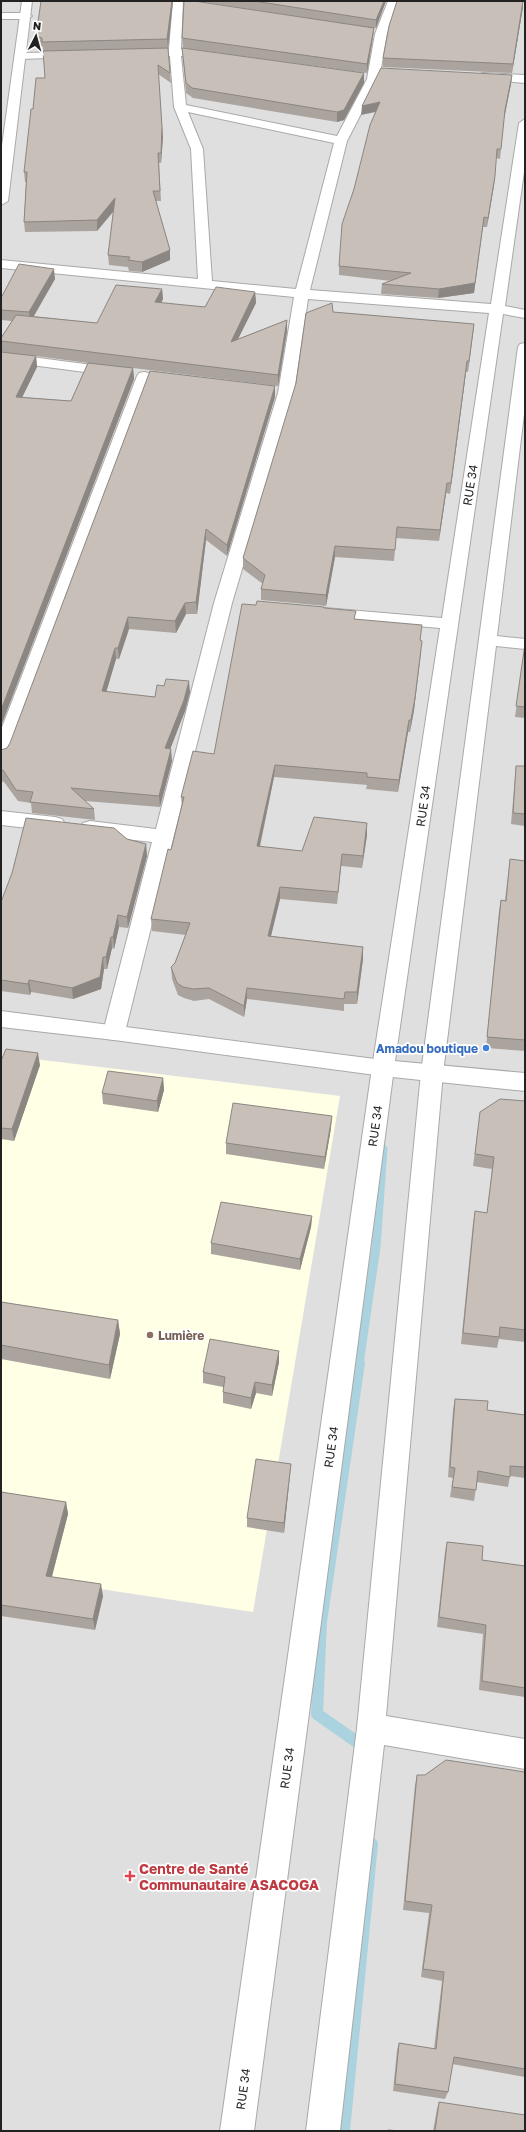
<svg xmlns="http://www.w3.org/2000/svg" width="526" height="2132" viewBox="0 0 526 2132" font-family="'Golos Text',sans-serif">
<rect width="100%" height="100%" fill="#f2efe9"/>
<path fill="#e0dfdf" d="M1,1H525V2131H1Z"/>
<path fill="#ffffe5" d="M1,1055L340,1096L253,1612L1,1574Z"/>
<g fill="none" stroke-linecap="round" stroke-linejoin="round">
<path stroke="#aad3df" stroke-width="9" d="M359,1364L376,1247L383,1149"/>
<path stroke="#aad3df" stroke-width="12" d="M359,1363L321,1622L317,1714L364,1747
M344,2131L372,1844"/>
<defs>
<path id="minor" d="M173,1H183L181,49L211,54L217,57L211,60L181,56L186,105L337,136L367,79L375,34L388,1H398L387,34L379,79L347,141L310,290L491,304L519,123L525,119V165L505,306L525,310V318L503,314L394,1068L254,2131H220L372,1068L440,628L325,618L319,617L316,613L319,609L325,608L442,618L489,313L308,299L294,393L232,603L125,1032L122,1038L114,1040L106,1038L103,1032L152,842L90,835L83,833L80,828L83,823L90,821L156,829L214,603L278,393L294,297L1,268V260L198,279L191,149L174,107L170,56H138L132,53L138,50L169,49ZM188,112L334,143L296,289L212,281L203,149Z
M1,13H26L32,16L26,19H1Z
M74,52L80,55L78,57L21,59L15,56L21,53Z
M482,73L525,75V83L478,79L476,77Z
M525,343V406L497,636L525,639V649L496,646L443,1073L386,1716L525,1739V1769L384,1745L340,2131H306L357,1728L421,1073L518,347L520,344Z
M1,353L115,368L120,369L122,372L120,375L115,376L1,361Z
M144,372L149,373L151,376L10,754L8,758L1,760V730L137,376L139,373Z
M1,811L55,817L62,819L65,824L62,829L55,831L1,825Z"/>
<path id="tertiary" d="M22,1H32L8,201L1,205V153Z
M1,1011L383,1060L525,1073V1091L383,1076L114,1040L1,1027Z"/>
</defs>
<use href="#minor" stroke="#a9a9a9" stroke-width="2"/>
<use href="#tertiary" stroke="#a9a9a9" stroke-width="2"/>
<use href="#minor" fill="#fff" fill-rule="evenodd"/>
<use href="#tertiary" fill="#fff" fill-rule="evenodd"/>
</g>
<path fill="#aba49e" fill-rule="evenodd" d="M173,1L168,48L95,50L168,48L171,83L158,74L163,137L161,163H159L161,201H156L170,250V260L142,272L129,271L128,267L109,265L108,255L114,211L97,231L25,232L24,222L26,182H25L24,172L33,109L45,78L43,47L37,45L36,36Z
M197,1H386L376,28H374L373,37L367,73L183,48L182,38L339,23Z
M523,7L512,73L383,67V58Z
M182,48L364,83L344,120L337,122L193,98L186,93L183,58Z
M512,75L511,84L504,119L500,159L496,158L494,185L487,227H483L474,293L438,298L381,294L382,284L391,281L339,275V266L354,189L375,112L361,115Z
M55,279L33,316L97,323L162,289L163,299L161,303L205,307L255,292L256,303L238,339L287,320V331L278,386L133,368L134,379L1,726V338L12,321L1,320V298ZM36,356L88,363L71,401L22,397L37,367Z
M333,312L474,324L468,372H466L450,494L446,493L439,541L396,538L394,561L335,557L326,606L261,600V589L263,584L243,569V558Z
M275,397L227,556L206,540L197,614H186L176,633L129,629L119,659H116L106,692L155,697L190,692L185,711L170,749L172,761L160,807L85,801L94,809L95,820L32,813L31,803L18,801L4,782L1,781V750L7,748Z
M256,605L324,609L421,640V653L414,710L410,732H408L398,792L366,789L367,785L274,777L260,847L302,851L367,823V835L362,868L341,866L337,904L280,899L271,936L363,947V959L357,1004H344V1011L247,999L244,1017L209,999L194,1001L184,998L178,995L172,979L171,967L175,963L186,935L152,931L151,919L171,850L182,807L181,797L214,754Z
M525,644V718L515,717Z
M516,766H525V826L511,824L515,777Z
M127,839L146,844L147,856L128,928L119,927L114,949L112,948L107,969H104L101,989L73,999L31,992L30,995L1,991V902Z
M510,859L525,861V1051L486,1048L499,911L501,900H505Z
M1,1061L40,1065L14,1141L1,1139Z
M163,1078L164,1090L158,1112L103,1104L102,1093Z
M525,1101V1342L499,1339L497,1348L461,1344L473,1223L475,1211L487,1213L492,1169L473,1166L480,1112Z
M331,1128L324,1169L226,1154V1143Z
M312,1216L311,1227L300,1270L211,1254V1243Z
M1,1302L118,1320L120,1334L110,1379L1,1359Z
M279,1351V1362L272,1396L256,1393L251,1409L223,1403V1387L203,1383V1372Z
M455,1399L487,1410L525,1415V1478L510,1476L508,1487L477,1482L474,1501L450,1497L453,1478L448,1477L453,1410Z
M291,1464L290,1474L284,1533L247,1527V1518Z
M1,1492L66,1502L68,1514L52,1577L103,1596L95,1630L1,1616Z
M447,1542L482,1560L525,1566V1697L479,1690L483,1634L437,1627L445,1552Z
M525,1772V2077L452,2064L448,2092L445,2099L393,2091L397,2050L399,2043L434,2049L442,1981L421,1977L429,1913L403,1910L415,1785L417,1775H425Z
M439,2102L525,2131H433L437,2109Z"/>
<path fill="#8b8681" d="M172,1H173L168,48L167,39Z
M384,1H386L376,28V20Z
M523,1V7L512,73L513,64Z
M374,28L373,37L367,73V64Z
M364,73V83L344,120L337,122V112Z
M512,75L511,84L504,119L505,110Z
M380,102L379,111L361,115L362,106Z
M162,127L163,137L161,163V153Z
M495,176L494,185L487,227L488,218Z
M115,198L116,208L97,231V220Z
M484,217L474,293L438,298L439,289Z
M170,250V260L142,272V262Z
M54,269L55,279L30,323L29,312Z
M162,289L163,299L156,313L155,302Z
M255,292L256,303L231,353V342Z
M287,320V331L278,386V375Z
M474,324L473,334L468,372L469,361Z
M36,356L37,367L17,408L16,397Z
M467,361L466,372L450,494L451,483Z
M133,368L134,379L1,726V710Z
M275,386V397L227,556V545Z
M447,483L446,493L439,541L440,530Z
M206,529V540L197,614L196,602Z
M335,546V557L326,606V595Z
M185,603L186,614L176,633L175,621Z
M128,617L129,629L119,659L118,648Z
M422,641L414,710L410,732L411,720Z
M115,648L116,659L103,703L102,691Z
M189,681L190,692L185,711L166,760L165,748Z
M409,720L408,732L398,792L399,780Z
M171,749L172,761L160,807L159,796Z
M275,765L274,777L257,858V846Z
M367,823V835L362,868L363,856Z
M146,844L147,856L128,928L127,917Z
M342,854L341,866L337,904L338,892Z
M280,887V899L268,948V936Z
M118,915L119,927L114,949L113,937Z
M111,937L112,948L107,969L106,957Z
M363,947V959L357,1004V992Z
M103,957L104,969L101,989L73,999L72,988Z
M29,980L31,992L30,995L28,984Z
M247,988V999L244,1017V1006Z
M38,1053L40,1065L14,1141L12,1129Z
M163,1078L164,1090L158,1112L157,1101Z
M332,1116L331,1128L324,1169L325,1157Z
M312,1216L311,1227L300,1270V1259Z
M118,1320L120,1334L110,1379L109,1365Z
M279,1351V1362L272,1396V1385Z
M255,1382L256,1393L251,1409V1398Z
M291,1464L290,1474L284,1533V1523Z
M66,1502L68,1514L49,1587L46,1576Z
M101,1584L103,1596L95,1630L93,1619Z"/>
<path fill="#c7bfb8" stroke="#8b8681" d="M41,1H172L167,39L42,42V38L36,36Z
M184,1H194L374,28L367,64L182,38Z
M254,1H384L376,20Z
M397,1H523L513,64L383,58L389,26Z
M168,48L170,73L158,65L162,127L161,153H158L160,191H153L170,250L142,262L128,260L130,257L108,255L115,198L97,220L24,222L27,172H24L31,109H33L36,78H45L43,51Z
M182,48L364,73L344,110L337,112L192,88L186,83Z
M381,68L512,75L505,110L501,149H497L495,176L488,218L484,217L475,283L439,289L382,284L411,273L339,266L342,224L354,189L370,125L380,102L362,106Z
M19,264L54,269L29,312L1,310V298Z
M116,285L162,289L155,302L205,307L216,287L255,292L231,342L287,320L278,375L1,341V338L16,315L97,323Z
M332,303L333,312L474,324L469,361H467L451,483H447L440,530L397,527L395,550L335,546L326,595L261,589L265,575L243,558L296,383L306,313Z
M1,352L36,356L16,397L71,401L88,363L133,368L1,710Z
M150,371L275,386L227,545L206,529L196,602L185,603L175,621L128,617L118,648H115L102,691L155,697L157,685L164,686L166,679L189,681L184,700L165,748L171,749L159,796L71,788L94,809L30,802L33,792L16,790L3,770H1V750L7,748L10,743Z
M257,601L324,607V608L356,611L354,619L422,625L420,640L422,641L415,698L411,720H409L399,780L367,777V773L275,765L257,846L302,851L314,817L367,823L363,856L342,854L338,892L280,887L268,936L363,947L357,992H345L344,999L247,988L244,1006L209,988L193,989L183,987L177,983L171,967L175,963L190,923L151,919L168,849L171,850L184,797H181L193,751L214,754L242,604L256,605Z
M525,644V707L516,706Z
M516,766H525V814L513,813Z
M26,818L114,828L127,839L146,844L127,917L118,915L113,937H111L106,957H103L100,977L72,988L29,980L28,984L1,980V902L12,873Z
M510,859L525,861V1040L487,1037L501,900L506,901Z
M6,1049L38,1053L12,1129L1,1128V1061Z
M108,1071L163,1078L157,1101L102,1093Z
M500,1099L525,1101V1330L500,1327L499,1337L463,1333L475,1211L487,1213L494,1157L475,1154L480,1112Z
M233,1103L332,1116L325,1157L226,1143Z
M221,1202L312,1216L300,1259L211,1243Z
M1,1302L118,1320L109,1365L1,1345Z
M210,1339L279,1351L272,1385L255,1382L251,1398L223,1392L225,1377L203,1372Z
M455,1399L488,1401L487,1410L525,1415V1467L510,1466V1477L478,1471L476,1490L452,1487L455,1468L450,1467Z
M256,1459L291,1464L284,1523L247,1518Z
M1,1492L66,1502L46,1576L101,1584L93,1619L1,1605Z
M447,1542L483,1546L482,1560L525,1566V1688L482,1681L486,1625L439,1617Z
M446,1760L525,1772V2069L454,2057L448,2092L395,2084L399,2043L436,2049L444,1972L423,1969L432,1905L405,1901L417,1775H425Z
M439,2102L525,2115V2131H435Z
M388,2130L401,2131H388Z"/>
<circle fill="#3f7fe0" stroke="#fff" stroke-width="1.5" cx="486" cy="1048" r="4"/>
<circle fill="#8d6e63" stroke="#fff" stroke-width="1.5" cx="150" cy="1335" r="4"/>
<path fill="#e0444e" stroke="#fff" stroke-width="1.5" d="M128 1870h4v4h4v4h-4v4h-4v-4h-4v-4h4z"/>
<g text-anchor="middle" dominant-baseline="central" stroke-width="3.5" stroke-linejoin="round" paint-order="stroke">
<g font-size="12" fill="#222" stroke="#fff">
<text transform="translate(470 485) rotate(-81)">RUE 34</text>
<text transform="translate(423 806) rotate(-82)">RUE 34</text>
<text transform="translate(375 1126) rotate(-82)">RUE 34</text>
<text transform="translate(331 1447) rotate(-82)">RUE 34</text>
<text transform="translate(287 1768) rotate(-82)">RUE 34</text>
<text transform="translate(243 2089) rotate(-82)">RUE 34</text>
</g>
<g font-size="12" font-weight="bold" fill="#366cbe" stroke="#fff" text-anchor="end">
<text x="478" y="1048">Amadou boutique</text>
</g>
<g font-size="12" font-weight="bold" fill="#785e54" stroke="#fff" text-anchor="start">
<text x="158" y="1335">Lumière</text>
</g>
<g font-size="14" font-weight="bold" fill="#be3a42" stroke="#fff" text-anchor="start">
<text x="139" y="1868">Centre de Santé<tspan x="139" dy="16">Communautaire ASACOGA</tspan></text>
</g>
</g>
<rect width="526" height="2132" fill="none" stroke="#222222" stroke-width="4"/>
<g transform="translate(36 36) rotate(6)" stroke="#ffffff" stroke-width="3" paint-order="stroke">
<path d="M0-3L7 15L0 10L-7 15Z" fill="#222222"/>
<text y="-6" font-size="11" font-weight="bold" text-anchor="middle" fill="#222222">N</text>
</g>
</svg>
